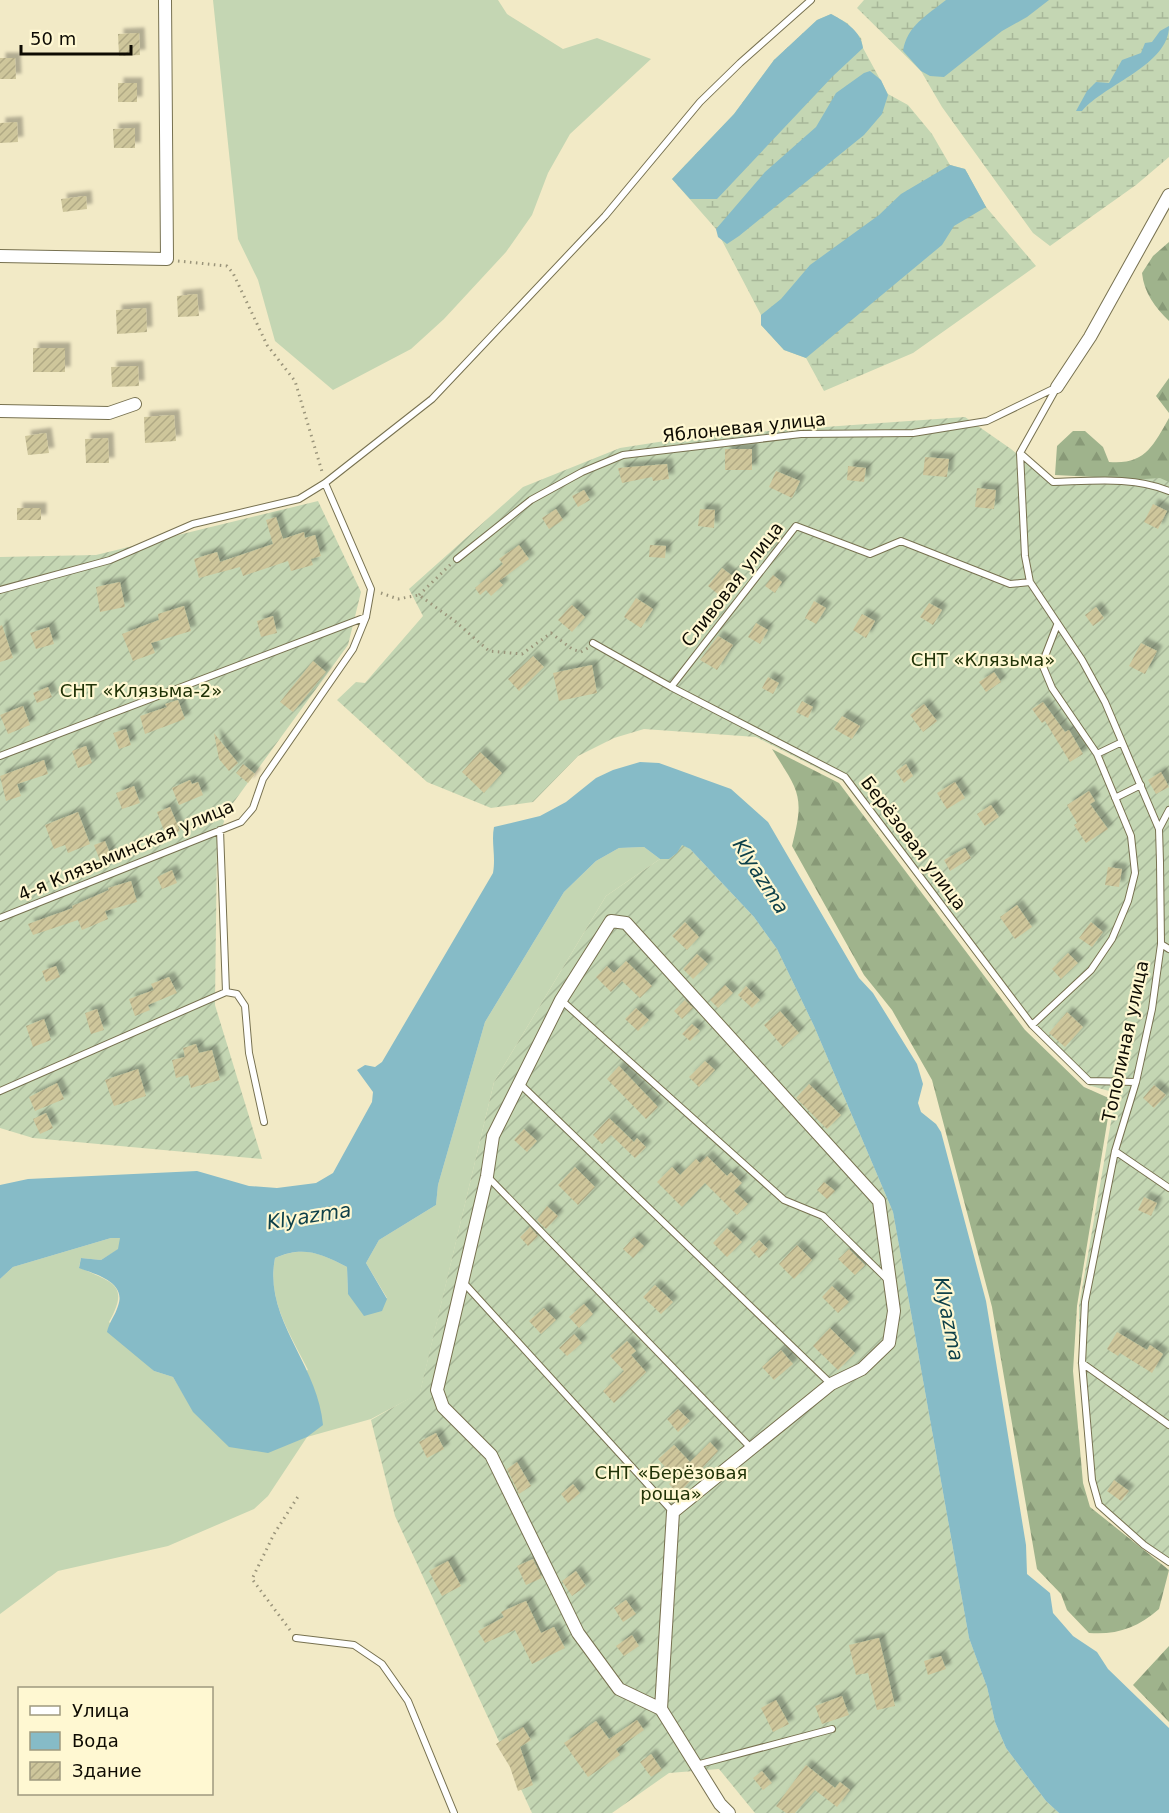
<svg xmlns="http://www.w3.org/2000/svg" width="1169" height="1813" viewBox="0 0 1169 1813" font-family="'DejaVu Sans',sans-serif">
<defs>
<pattern id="forest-firs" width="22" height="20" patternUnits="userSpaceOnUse" patternTransform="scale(1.5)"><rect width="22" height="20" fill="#9fb38c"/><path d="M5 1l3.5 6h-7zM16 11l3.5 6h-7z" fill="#897"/></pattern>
<pattern id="wetland-marsh" width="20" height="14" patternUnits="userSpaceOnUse" patternTransform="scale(1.5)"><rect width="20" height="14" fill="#c4d6b3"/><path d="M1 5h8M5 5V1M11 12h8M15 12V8" fill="none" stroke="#a7b698"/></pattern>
<pattern id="garden-furrows" width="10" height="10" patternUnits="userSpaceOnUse" patternTransform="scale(1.5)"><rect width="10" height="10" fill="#c4d6b3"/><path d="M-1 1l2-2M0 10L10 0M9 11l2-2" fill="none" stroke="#a7b698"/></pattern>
<pattern id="building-hatch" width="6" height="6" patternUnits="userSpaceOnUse" patternTransform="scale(1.5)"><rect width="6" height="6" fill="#cec69b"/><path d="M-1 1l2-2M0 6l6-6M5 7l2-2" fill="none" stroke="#b0a984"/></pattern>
<filter id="shadow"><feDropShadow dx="5.5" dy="-5.5" stdDeviation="1.5" flood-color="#0004"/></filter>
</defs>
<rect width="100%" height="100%" fill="#f2eac6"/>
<path fill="#c4d6b3" d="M213,0H498L507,14L563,49L597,38L651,59L570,134L548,173L532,215L506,252L444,319L411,349L333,390L275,341L258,280L238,239Z
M644,847L660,859L606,896L494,1082L420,1393L371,1419L307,1437L268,1496L254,1509L168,1546L58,1571L0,1614V1279L13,1267L111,1238H121L119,1249L101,1260L81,1258L79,1267C111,1283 131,1283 109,1322L154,1371L173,1377L194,1412L308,1370C290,1333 267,1301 275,1258C304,1246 320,1253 347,1267L348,1294L387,1298L366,1263L379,1240L436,1205L438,1185L485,1022L564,892L596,861L619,848Z"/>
<path fill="url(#forest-firs)" d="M1169,242V321C1155,307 1144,293 1142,273L1153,256Z
M1169,378V413L1156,396Z
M1169,418V487L1133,479L1055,475L1057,446L1073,431H1085L1103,447L1109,462C1145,465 1153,446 1169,418Z
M772,749L839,783L1025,1030L1084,1087L1111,1099L1077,1306L1073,1371L1083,1483L1090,1507L1169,1570L1159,1609C1137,1628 1117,1635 1089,1633L1067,1610L1061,1594L1037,1569L992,1307L932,1080L892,1010L864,975L792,846C805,795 799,792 772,749Z
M1169,1646V1722L1133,1685Z"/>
<path fill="url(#wetland-marsh)" d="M864,0H1169V157L1136,185L1050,246L1033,233L942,107L921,71L857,8Z
M831,14L847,23L861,38L863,48L888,94L908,105L932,134L950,165L965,169L986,207L1036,266L913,353L824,391L806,358L784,350L761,325V315L716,229L672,179L734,114L774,60L817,20Z"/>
<path fill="url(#garden-furrows)" d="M965,417L1011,449L1054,485L1160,478L1169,482V1566L1098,1508L1090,1478L1083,1423L1079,1363V1306L1116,1093L1088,1085L1030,1028L843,781L756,737L644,729L614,738L578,756L533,802L491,808L427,782L337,700L356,682L365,683L423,616L409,589L523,487L620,448L697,436Z
M318,501L361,592L348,645L228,810L217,842L215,1005L262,1159L33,1138L0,1128V557L96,555Z
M682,844L690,849L754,917L777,949L814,1026L893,1212L969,1638L987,1687L995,1722L1006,1748L1046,1801L1059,1813H755L719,1769L669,1773L612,1813H532L395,1516L371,1420L420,1392L494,1082L606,896L660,859C672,859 676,855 682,844Z"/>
<path fill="#86bbc7" d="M946,0H1049L1027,17L1002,31L944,77L930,76L921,71L903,51C907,26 927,15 946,0Z
M831,14C846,22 861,31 863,48L833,76L717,199H690L672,179L734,114L774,60L817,20Z
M1169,26C1169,65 1105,84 1082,111H1076L1087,91L1096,82L1109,83L1122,60L1141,53L1145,43L1152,42L1160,31Z
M870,71L881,80L888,95L882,114L864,135L739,236L727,244L718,237L716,229L765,172L816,127L836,93L864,73Z
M950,165L965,169L986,207L954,226L942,245L806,358L784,350L761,325V315L781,299L810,265L879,215L901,194Z
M640,762L659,763L731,789L768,822L859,978L873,993L917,1064L923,1084L918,1103L921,1112L936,1124L941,1132L986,1301L1026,1545L1027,1574L1050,1593L1053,1613L1073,1636L1097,1652L1108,1669L1169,1728V1813H1059L1046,1801L1006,1748L995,1722L987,1687L969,1638L893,1212L814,1026L777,949L754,917L690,849L682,845L677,853L669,859H660L644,847L619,848L596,861L564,892L485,1022L438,1185L436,1205L379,1240L366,1263L387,1299L382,1311L364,1316L348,1294L347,1267C320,1253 303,1246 275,1258C263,1319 318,1364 323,1425L307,1437L268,1453L229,1447L193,1412L173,1377L154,1371L107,1332C109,1322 115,1316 118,1306C127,1282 95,1274 79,1268L81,1258L101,1260L118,1249L120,1238H111L13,1267L0,1279V1185L28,1179L197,1171L249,1186L277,1188L316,1183L333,1173L372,1102L373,1092L357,1070L365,1065L375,1067L382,1062L493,873C496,856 491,842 494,827L540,816L566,802L596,778L613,770Z"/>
<path fill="url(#building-hatch)" filter="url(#shadow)" d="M139,33L140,55L119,56L118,34Z
M0,58H15L16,79H0Z
M118,83H137V102H118Z
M17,122L18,142L0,143V123Z
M135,128V148H114L113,129Z
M86,196L87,209L63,212L61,199Z
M197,294L199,316L178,317L177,296Z
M146,308L147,332L117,334L116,310Z
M33,348H65V372H33Z
M138,366L139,386L112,387L111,367Z
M174,415L176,441L145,443L144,417Z
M46,433L49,453L28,455L25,436Z
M108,438L109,463H86L85,439Z
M725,449H752V470H725Z
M925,457L949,459L947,477L923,475Z
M667,464L669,479L653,481L652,477L622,483L618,468Z
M848,466L866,468L864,482L847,480Z
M776,471L800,481L792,498L769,487Z
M977,488L996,490L994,509L975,507Z
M584,490L590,500L578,507L572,496Z
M1153,504L1167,511L1158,529L1144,522Z
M17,508H41V520H17Z
M556,509L563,520L549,529L542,518Z
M700,509L715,510L714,528L698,526Z
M276,517L283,539L304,532L305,538L315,535L321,556L311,559L313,565L291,571L288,561L243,576L240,567L199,578L194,559L217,552L220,562L273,544L266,520Z
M519,545L529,559L499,581L503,585L491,596L486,590L480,595L475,588L503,564L499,559Z
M650,545L666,546L665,558L649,557Z
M722,568L734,577L719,595L708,586Z
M773,575L782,582L775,593L765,586Z
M120,582L125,607L100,612L96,587Z
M636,598L653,609L641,628L624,617Z
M814,601L826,608L816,624L805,618Z
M929,603L942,610L933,625L920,617Z
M572,605L585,617L572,632L558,620Z
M184,606L191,631L151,643L155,653L133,661L122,634L159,620L158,614Z
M1096,607L1104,618L1093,626L1085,615Z
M862,614L875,621L866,638L853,630Z
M273,616L277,633L261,637L257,621Z
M756,623L768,630L760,644L748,637Z
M2,625L13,658L0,662V626Z
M49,627L54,644L36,649L30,633Z
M718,636L733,645L717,670L700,660Z
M1141,643L1157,651L1145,674L1129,666Z
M533,656L544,667L519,691L508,679Z
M313,661L326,672L293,712L280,702Z
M592,665L597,693L559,701L553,673Z
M994,672L1001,682L986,692L979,682Z
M768,677L779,683L773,694L762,688Z
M48,687L52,697L37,703L33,693Z
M178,700L185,719L145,734L140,716L167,707L165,704Z
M802,701L813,707L808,718L796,712Z
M1043,702L1065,732L1069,730L1083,754L1070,762L1045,721L1042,723L1032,709Z
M924,704L937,721L923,732L910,715Z
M23,706L30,725L8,734L0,715Z
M842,716L860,726L852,739L834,729Z
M126,729L131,745L119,749L113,733Z
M214,733L238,763L229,771L219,759Z
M86,746L92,763L78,768L72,751Z
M480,752L502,773L484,793L462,772Z
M44,760L48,774L17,784L21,796L6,801L0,776Z
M243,764L255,774L248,783L236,773Z
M906,764L913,776L904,783L896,771Z
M1161,772L1169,787L1156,794L1148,780Z
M190,780L192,784L198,782L203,795L179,805L172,788Z
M955,782L965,798L947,809L937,793Z
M134,786L140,803L122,809L116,793Z
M1089,791L1095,801L1090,804L1108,829L1086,843L1074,825L1077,823L1067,805Z
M991,805L999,817L985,826L977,814Z
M170,807L180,831L166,836L157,812Z
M78,812L90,844L68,853L65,845L54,849L45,825Z
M105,841L113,861L102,866L94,845Z
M965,848L971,858L950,871L944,860Z
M1108,867L1122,869L1119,887L1105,885Z
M172,870L177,883L162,889L157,877Z
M131,881L137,902L105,911L108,919L82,930L78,920L33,935L28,924L73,908L72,906L109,890L108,888Z
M1017,905L1032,927L1015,939L1000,917Z
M685,922L699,937L687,950L672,936Z
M1091,922L1103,932L1092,947L1079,938Z
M1068,953L1078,963L1061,979L1052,969Z
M697,954L708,964L693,979L683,969Z
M626,961L652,986L640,998L622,981L611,992L596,977L607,966L614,973Z
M56,966L60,977L46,982L42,971Z
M169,977L177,993L148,1005L150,1010L135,1016L129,999L154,990L151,984Z
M725,985L733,993L718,1008L710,1000Z
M746,986L760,1000L752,1008L738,995Z
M685,1000L693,1008L682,1019L674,1011Z
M636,1008L649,1020L638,1031L625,1019Z
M97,1009L104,1030L91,1034L85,1013Z
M780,1011L799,1033L783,1047L764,1025Z
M1067,1012L1083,1027L1065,1047L1049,1033Z
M44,1019L51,1040L33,1047L26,1026Z
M692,1024L700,1031L690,1041L682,1034Z
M196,1044L199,1053L212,1050L220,1080L191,1088L188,1075L176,1078L172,1060L185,1057L183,1048Z
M705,1061L715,1070L699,1087L689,1077Z
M619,1066L658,1107L646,1119L607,1079Z
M138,1069L146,1096L114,1106L105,1080Z
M57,1083L64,1099L35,1111L29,1097Z
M809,1084L841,1115L827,1129L796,1098Z
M1154,1085L1166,1095L1154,1108L1143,1098Z
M46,1113L53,1128L40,1134L33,1119Z
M609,1118L634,1142L637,1138L646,1147L635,1158L611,1135L602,1144L593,1135Z
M524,1129L537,1141L527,1152L514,1140Z
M707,1156L727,1176L731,1172L742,1183L734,1191L748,1204L737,1215L705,1183L682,1207L657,1182L672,1167L680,1175L696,1159L700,1163Z
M575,1167L595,1187L578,1205L558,1185Z
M824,1182L835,1191L827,1199L817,1190Z
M1144,1197L1157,1203L1151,1216L1138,1210Z
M547,1206L558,1216L546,1229L537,1220Z
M530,1227L538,1236L528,1246L520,1237Z
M727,1228L742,1242L727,1257L713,1243Z
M634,1237L644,1246L633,1258L623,1249Z
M759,1240L768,1249L759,1258L750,1249Z
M797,1245L812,1260L794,1279L779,1264Z
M849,1249L865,1265L855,1275L838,1259Z
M655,1285L673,1302L661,1314L643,1297Z
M832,1286L849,1302L838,1313L822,1297Z
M584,1304L593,1314L579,1328L569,1317Z
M544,1308L556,1320L541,1334L529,1321Z
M830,1328L855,1353L838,1370L813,1346Z
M1117,1332L1147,1350L1150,1345L1163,1354L1152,1373L1120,1353L1118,1356L1107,1349Z
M574,1334L582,1343L567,1356L559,1348Z
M627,1341L636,1351L631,1355L646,1372L614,1403L603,1391L624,1371L610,1356Z
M781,1350L793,1364L774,1380L762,1367Z
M678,1409L690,1421L678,1432L667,1419Z
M436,1433L444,1449L427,1458L419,1442Z
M710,1442L718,1451L678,1494L669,1484L675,1478L658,1459L674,1445L690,1462Z
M517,1462L531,1486L519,1494L507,1469Z
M1114,1480L1129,1491L1121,1501L1107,1491Z
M573,1484L580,1493L568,1503L561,1494Z
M533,1559L542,1578L526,1585L517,1566Z
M448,1561L461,1586L442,1596L429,1571Z
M576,1571L586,1586L572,1596L562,1581Z
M626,1600L636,1614L623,1622L614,1608Z
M526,1601L541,1633L554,1627L565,1648L532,1664L515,1630L485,1643L478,1631L504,1617L501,1612Z
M632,1635L639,1646L624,1656L616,1646Z
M879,1638L895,1706L877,1710L868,1673L856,1675L849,1645Z
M941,1656L946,1669L928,1675L924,1661Z
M842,1696L849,1715L822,1724L815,1706Z
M776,1700L789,1724L773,1732L761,1708Z
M637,1720L644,1730L616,1749L620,1755L588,1777L564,1743L596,1721L609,1739Z
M523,1727L531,1740L520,1747L533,1785L518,1791L510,1767L496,1744Z
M651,1754L662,1770L651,1777L640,1762Z
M806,1765L835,1788L840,1782L850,1790L837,1807L815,1790L795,1813H786L776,1806Z
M762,1771L772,1783L763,1790L753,1778Z"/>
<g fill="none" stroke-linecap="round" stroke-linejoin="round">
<defs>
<path id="service" d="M1057,387L1020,453L1025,556L1030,582L1082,660L1105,702L1159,829L1160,862L1161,944L1152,1009L1136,1082L1115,1151L1085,1302L1082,1363L1092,1480L1099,1505L1144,1545L1169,1562
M1020,453L1053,482C1091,481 1134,476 1169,491
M457,559L531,500L582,472L623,455L801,434L913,433L987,421L1057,387
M0,590L110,560L193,524L299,499L325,483L432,399L605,216L700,102L740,63L811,0
M593,643L671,687L845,777L1032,1025L1089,1081L1136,1082
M671,687L796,526L870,554L901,541L1010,584L1030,582
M1097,754L1122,742
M0,756L366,617
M1115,798L1141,785
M1159,829L1169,810
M220,830L226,992
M0,918L241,822L253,808L263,779L353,649L366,617L371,589L325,483
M1161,944L1169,949
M226,992L237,994L245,1006L249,1053L264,1122
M561,1000L784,1200L823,1216L887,1279
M1032,1025L1091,970L1112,939L1128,901L1135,873L1131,836L1097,754L1052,688L1042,664L1057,625
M519,1083L831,1384
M0,1091L226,992
M1115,1151L1169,1188
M487,1176L751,1448
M463,1282L673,1512
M1082,1363L1169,1425
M296,1638L354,1645L382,1664L408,1701L454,1813
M696,1765L832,1729"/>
<path id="minor" d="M0,256L167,259L165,0
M1057,387L1090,337L1169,195
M0,411L109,413L135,404
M661,1709L673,1512L831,1384L862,1369L889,1343L894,1311L879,1201L626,923L611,921L561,1000L493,1136L487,1176L437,1390L443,1407L491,1455L578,1633L619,1689L661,1709L720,1804L729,1813"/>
</defs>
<use href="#service" stroke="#777150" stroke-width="8"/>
<use href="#minor" stroke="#777150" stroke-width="14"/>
<path stroke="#9a947a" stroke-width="3" stroke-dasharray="1.5 4.5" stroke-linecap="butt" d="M178,261L227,266L233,273L267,345L295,381L323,475
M381,593L398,599L419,595L456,622L489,651L522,654L551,633L572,649L581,652L588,648
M419,595L451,564
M290,1630L252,1579L274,1534L299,1495"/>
<use href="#service" stroke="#fff" stroke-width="6"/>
<use href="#minor" stroke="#fff" stroke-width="12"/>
</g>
<g text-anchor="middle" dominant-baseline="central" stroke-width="4.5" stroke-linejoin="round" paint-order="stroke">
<g font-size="18" fill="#0e0b02" stroke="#fff8d2">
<text transform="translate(744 427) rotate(-6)">Яблоневая улица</text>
<text transform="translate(732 584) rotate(-52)">Сливовая улица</text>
<text transform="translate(914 843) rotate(53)">Берёзовая улица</text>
<text transform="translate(126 850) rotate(-23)">4-я Клязьминская улица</text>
<text transform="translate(1125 1041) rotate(-78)">Тополиная улица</text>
</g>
<g font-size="18" fill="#213307" stroke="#fff8d2">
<text x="983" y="659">СНТ «Клязьма»</text>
<text x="141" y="690">СНТ «Клязьма-2»</text>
<text x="671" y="1472">СНТ «Берёзовая<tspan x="671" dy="21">роща»</tspan></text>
</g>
<g font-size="20" font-style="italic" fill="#0e4049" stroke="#fff8d2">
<text transform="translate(761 876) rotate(57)">Klyazma</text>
<text transform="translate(309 1216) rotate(-9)">Klyazma</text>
<text transform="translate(949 1319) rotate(79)">Klyazma</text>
</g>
</g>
<rect x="18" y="1687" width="195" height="108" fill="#fff8d2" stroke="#9f997f" stroke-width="1.5"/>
<rect x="30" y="1706" width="30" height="9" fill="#ffffff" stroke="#9f997f" stroke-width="1.5"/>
<text x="72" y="1717" font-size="18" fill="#0e0b02">Улица</text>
<rect x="30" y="1732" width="30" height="18" fill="#86bbc7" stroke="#9f997f" stroke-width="1.5"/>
<text x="72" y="1747" font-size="18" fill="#0e0b02">Вода</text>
<rect x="30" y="1762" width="30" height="18" fill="url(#building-hatch)" stroke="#9f997f" stroke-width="1.5"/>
<text x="72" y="1777" font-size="18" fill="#0e0b02">Здание</text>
<path d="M21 45v9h110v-9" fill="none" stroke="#0e0b02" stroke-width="3"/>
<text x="30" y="45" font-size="18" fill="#0e0b02" stroke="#fff8d2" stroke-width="4.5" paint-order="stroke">50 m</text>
</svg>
